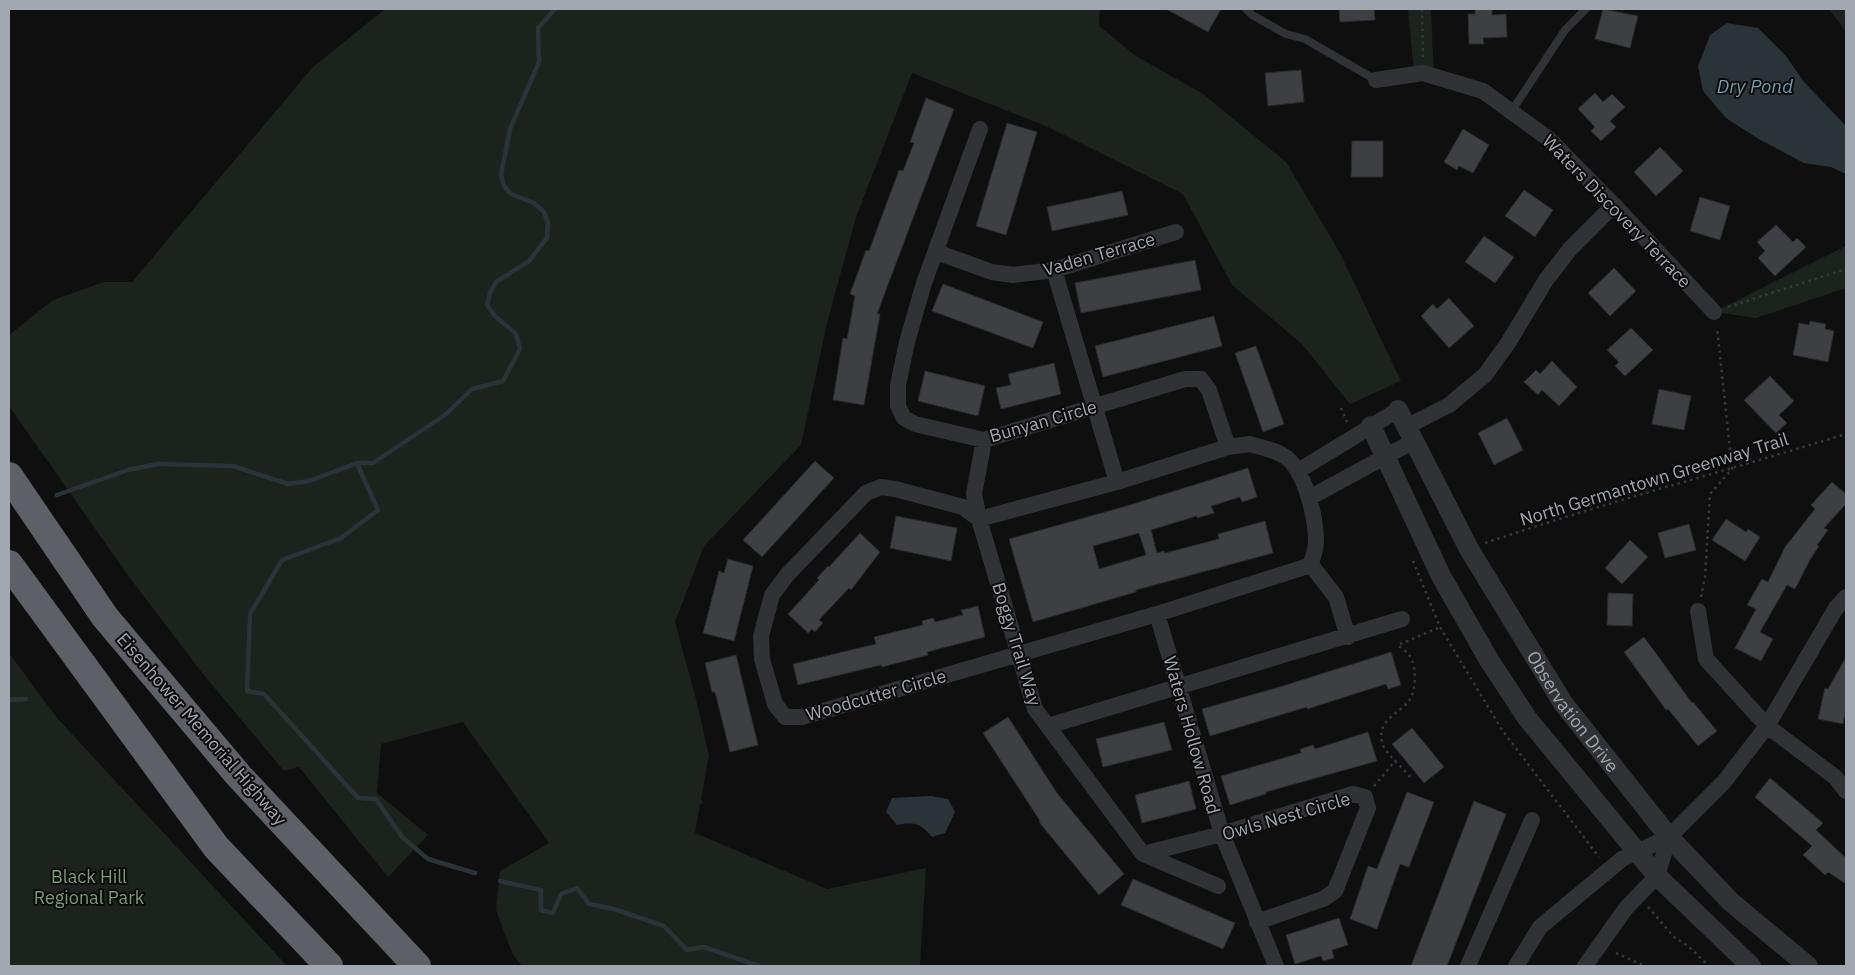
<svg xmlns="http://www.w3.org/2000/svg" width="1855" height="975" viewBox="0 0 1855 975" font-family="'IBM Plex Sans',sans-serif">
<rect width="100%" height="100%" fill="#0f0f10"/>
<path fill="#1c231c" d="M385,9H1100L1099,26L1136,56L1203,94L1286,162L1340,253L1401,381L1350,404L1302,344L1232,285L1183,194L1046,126L912,73L856,217L827,323L801,445L704,546L675,622L696,699L709,755L701,799L703,803L700,804L695,833L827,889L926,868L920,966H522L513,955L496,910L500,871L549,843L463,722L381,744L377,793L428,835L388,877L299,767L284,771L203,674L127,574L9,406V335L53,300L104,282H132L313,67Z
M1408,9H1431L1434,76L1414,74Z
M1829,9H1846V32Z
M1846,246V288L1756,318L1714,312Z
M9,653L57,718L287,966H9Z"/>
<path fill="#293338" d="M1727,23L1758,28L1786,56L1804,82L1846,126V174L1831,167L1804,163L1757,138L1726,118L1703,91L1698,66L1710,35Z
M931,796L948,799L955,812L945,833L932,837C919,823 917,822 897,825L886,812L892,798Z"/>
<g fill="none" stroke-linecap="round" stroke-linejoin="round">
<path stroke="#293338" stroke-width="4.5" d="M357,463L378,510L341,538L282,560L250,614L247,691L264,694L358,798L376,799L402,837L428,859L475,873
M57,495L128,470L158,464L233,466L288,484L309,481L357,463H373L445,415L472,389L503,381L520,349L516,334L495,316L487,305L490,293L496,282L529,261L547,238L548,223L544,212L534,203L511,194L504,186L501,175L510,129L539,62L538,28L555,9
M9,700L26,699
M500,881L541,890V910L553,913L561,894L577,888L589,904L614,909L664,926L687,950L704,947L759,966"/>
</g>
<path fill="#3e3f43" stroke="#292a2c" fill-rule="evenodd" d="M1166,9H1221L1208,32Z
M1339,9H1374L1375,20L1340,22Z
M1475,9H1492V15L1506,14L1507,37L1483,38L1484,44H1469L1468,14H1475Z
M1603,9L1638,16L1630,48L1595,39Z
M1301,70L1304,102L1268,106L1265,73Z
M1595,93L1603,102L1612,94L1625,107L1610,121L1616,127L1601,141L1591,131L1595,127L1578,109Z
M926,98L954,109L877,314H880L864,405L833,400L843,338L847,339L855,296L850,294L866,250L869,251L899,170L903,171L914,143L910,142Z
M1007,123L1037,132L1006,235L976,226Z
M1463,129L1489,145L1473,173L1459,166L1457,170L1444,162Z
M1352,141H1383V177H1351Z
M1660,147L1683,171L1656,196L1634,172Z
M1524,190L1553,210L1535,237L1505,216Z
M1122,191L1128,215L1052,231L1047,207Z
M1700,197L1730,206L1720,240L1690,231Z
M1776,225L1793,242L1797,238L1806,247L1775,276L1758,258L1765,251L1757,242Z
M1484,236L1514,257L1495,283L1465,262Z
M1195,260L1201,290L1081,313L1075,283Z
M1614,268L1636,291L1610,316L1588,293Z
M943,284L1043,322L1033,348L932,311Z
M1449,298L1474,326L1449,348L1421,316L1433,304L1437,309Z
M1214,316L1222,346L1103,377L1095,346Z
M1810,321L1826,324L1825,329L1834,331L1828,362L1793,355L1799,323L1809,325Z
M1631,328L1653,350L1625,376L1615,366L1619,362L1607,350Z
M1256,346L1284,424L1263,432L1235,353Z
M1552,361L1577,387L1559,406L1542,390L1538,395L1524,382L1536,370L1540,374Z
M1054,363L1061,394L1001,409L996,388L1011,385L1008,374Z
M925,371L985,386L978,416L918,401Z
M1770,376L1794,401L1779,415L1787,423L1776,433L1744,400Z
M1659,389L1691,396L1684,430L1652,424Z
M1507,418L1523,450L1494,465L1478,433Z
M815,461L834,478L762,557L743,540Z
M1248,468L1257,497L1242,502L1240,497L1211,506L1214,513L1197,518V516L1151,530L1157,553L1164,551L1165,553L1219,539L1218,534L1265,521L1273,553L1136,590V592L1033,622L1009,539L1130,505ZM1139,533L1146,555L1099,569L1093,546Z
M1832,482L1846,494V504L1824,528L1828,530L1817,545L1819,546L1811,558L1795,589L1787,585L1760,632L1773,639L1761,661L1735,648L1756,609L1747,605L1762,579L1768,582L1785,547L1815,509L1811,505Z
M896,516L957,528L951,561L890,548Z
M1726,519L1746,532L1748,529L1760,537L1745,561L1712,540Z
M1689,524L1696,550L1665,558L1658,533Z
M860,533L880,552L851,590L849,588L819,620L823,623L815,632L812,629L808,633L788,614L819,580L817,578L828,566L829,567Z
M1630,540L1648,557L1622,584L1605,568Z
M728,559L753,566L734,641L703,633L719,571L724,573Z
M1608,593L1633,594L1632,626L1607,625Z
M978,606L985,637L927,652L928,655L882,667L881,665L798,685L793,664L876,644L874,637L923,625L922,621L933,618L935,622L963,615L961,610Z
M1644,637L1692,703L1693,702L1717,731L1698,746L1668,709L1666,710L1624,652Z
M1391,652L1401,685L1388,689L1386,684L1307,709V707L1210,736L1202,709L1283,686Z
M736,655L758,745L730,752L715,692H712L705,663Z
M1846,657V708L1843,724L1818,719L1825,688L1828,689Z
M1008,717L1057,793L1124,874L1099,895L1039,822L1040,821L983,733Z
M1164,722L1172,750L1103,767L1096,739Z
M1412,728L1444,767L1424,783L1392,744Z
M1368,732L1377,761L1266,792V794L1230,805L1221,776L1301,753L1300,749L1313,745L1315,749Z
M1770,778L1823,823L1816,830L1846,858V884L1828,872L1825,875L1803,855L1812,846L1755,797Z
M1189,781L1196,809L1142,823L1135,795Z
M1407,792L1434,802L1409,867L1400,864L1377,929L1350,919L1368,866L1377,869Z
M1474,801L1506,814L1447,966H1411Z
M1133,879L1235,923L1223,949L1121,905Z
M1339,918L1348,945L1332,950L1334,958L1323,961L1321,956L1295,964L1286,935Z"/>
<g fill="none" stroke-linecap="round" stroke-linejoin="round">
<path stroke="#36393c" stroke-width="2.5" stroke-dasharray="2.5 4" stroke-linecap="butt" d="M1422,9L1423,59
M1728,307L1846,269
M1341,408L1347,422
M1485,543C1604,503 1726,471 1846,434
M1413,561L1440,627L1502,730L1599,857
M1701,597L1705,577L1710,494L1732,469L1717,327
M1410,777C1404,769 1386,754 1383,745C1375,721 1397,715 1408,702C1417,692 1417,665 1409,655C1406,651 1401,648 1398,645L1440,627
M1374,786L1396,760
M1648,907L1674,937L1688,946L1709,966
M1616,953L1645,966"/>
<path stroke="#303235" stroke-width="8" d="M1246,9L1252,15L1286,34L1305,39L1376,80
M1511,112L1565,30L1586,9"/>
<path stroke="#303235" stroke-width="16" d="M1376,80L1423,73L1483,91L1549,139L1614,205L1714,312
M980,129L924,283L907,342L898,385V406L904,418L915,424L984,440L1185,379H1201L1209,390L1228,447
M936,252L992,272L1013,275L1054,270L1176,232
M1054,270L1117,482
M1406,427L1449,405L1485,375L1508,343L1546,280L1570,249L1614,205
M984,440L974,494L979,519L1035,709L1143,854L1218,886
M1250,444C1262,448 1277,450 1287,458C1306,474 1316,518 1316,542C1316,549 1312,558 1311,565L1157,614L802,717H785L775,704L762,659L761,636L772,595L787,575L866,493L881,487L895,489L963,507L979,519L1117,482L1228,447Z
M1298,471L1398,410
M1309,498L1414,441
M1311,565L1336,597L1348,637
M1698,611L1706,659L1767,726L1835,777L1846,791
M1157,614L1222,834L1276,966
M1048,726L1402,619
M1143,854L1222,834L1353,794L1365,797L1368,808L1335,891L1323,899L1257,922
M1468,966L1532,820
M1516,966L1540,927L1622,859L1669,837L1724,782L1767,726L1836,608L1846,597
M1585,966L1626,908L1657,876L1669,837"/>
<g stroke="#303235" stroke-width="20">
<path id="s1" d="M1398,410L1469,549L1563,703L1669,837L1731,902L1808,966"/>
<path d="M1371,426L1441,576L1489,660L1527,718L1657,876L1751,966"/>
</g>
<path stroke="#5d6066" stroke-width="28" d="M9,476L105,617L239,776L417,966
M9,564L216,847L329,966"/>
</g>
<g text-anchor="middle" dominant-baseline="central" stroke-width="4" stroke-linejoin="round" paint-order="stroke">
<g font-size="18" fill="#a1a8b1" stroke="#0a0a0b">
<text transform="translate(1617 211) rotate(46)">Waters Discovery Terrace</text>
<text transform="translate(1099 254) rotate(-16)">Vaden Terrace</text>
<text transform="translate(1043 421) rotate(-16)">Bunyan Circle</text>
<text transform="translate(1654 479) rotate(-17)">North Germantown Greenway Trail</text>
<text transform="translate(1017 644) rotate(73)">Boggy Trail Way</text>
<text transform="translate(876 695) rotate(-16)">Woodcutter Circle</text>
<text stroke="none"><textPath href="#s1" startOffset="349">Observation Drive</textPath></text>
<text transform="translate(202 729) rotate(49)">Eisenhower Memorial Highway</text>
<text transform="translate(1192 735) rotate(74)">Waters Hollow Road</text>
<text transform="translate(1286 816) rotate(-16)">Owls Nest Circle</text>
</g>
<g font-size="18" fill="#7a9b78" stroke="#0a0a0b">
<text x="89" y="876">Black Hill<tspan x="89" dy="21">Regional Park</tspan></text>
</g>
<g font-size="19" font-style="italic" fill="#789aab" stroke="#0a0a0b">
<text x="1755" y="86">Dry Pond</text>
</g>
</g>
<rect width="1855" height="975" fill="none" stroke="#a1a8b1" stroke-width="20"/>
</svg>
